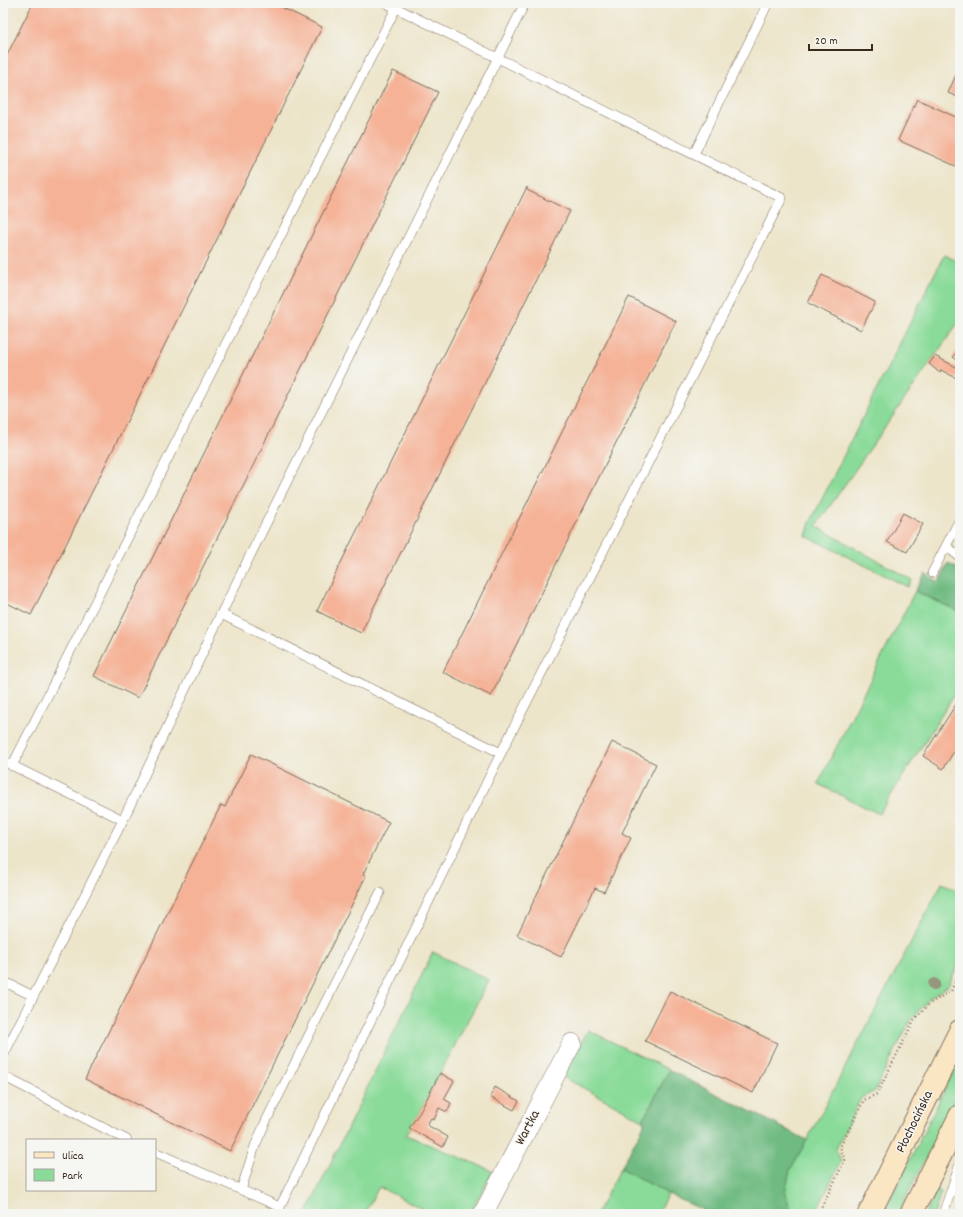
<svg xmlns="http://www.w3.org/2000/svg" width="963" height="1217" viewBox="0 0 963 1217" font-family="Dekko,sans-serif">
<rect width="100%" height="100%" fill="#f6f6f2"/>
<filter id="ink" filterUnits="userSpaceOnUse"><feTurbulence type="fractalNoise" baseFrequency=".025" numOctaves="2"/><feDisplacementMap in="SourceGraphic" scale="8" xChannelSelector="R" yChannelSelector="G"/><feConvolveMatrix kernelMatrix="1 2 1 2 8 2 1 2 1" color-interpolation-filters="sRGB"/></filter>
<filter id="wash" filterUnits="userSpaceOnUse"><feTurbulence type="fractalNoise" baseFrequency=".012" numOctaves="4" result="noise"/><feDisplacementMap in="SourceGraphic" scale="16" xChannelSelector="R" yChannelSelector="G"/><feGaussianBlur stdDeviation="0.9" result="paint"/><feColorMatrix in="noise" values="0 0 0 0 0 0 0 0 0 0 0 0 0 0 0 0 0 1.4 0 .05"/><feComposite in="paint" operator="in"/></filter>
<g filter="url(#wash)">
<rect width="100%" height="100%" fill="#ede5ca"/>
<path fill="#8adb9a" stroke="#62825c" d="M944,255L960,263V320L816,526L912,580L908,587L806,536L810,523Z
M915,591L960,612V686L879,814L818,784Z
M942,883L960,891V961L948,986L930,998L910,1021L875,1091L861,1098L836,1149L841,1161L815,1214H792L785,1193L790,1170L807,1140Z
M433,952L489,980L420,1112L406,1135L493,1171L470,1214H432L379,1187L364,1214H306Z
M588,1030L669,1070L643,1120L563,1077Z
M960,1059V1088L898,1214H883Z
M621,1168L668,1194L657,1214H596Z
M937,1190L941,1192L934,1214H925Z"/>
<path fill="#6fbb82" stroke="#557250" d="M948,563L960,569V612L915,591L925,573L939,582Z
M669,1070L807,1140L790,1170L785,1193L792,1214H711L668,1194L621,1168L644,1125L643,1120Z"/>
<g id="blocks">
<path fill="#f5b297" d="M33,3H273L322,27L31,615L3,601V63Z
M960,66V98L948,93Z
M393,71L438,92L138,698L94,676Z
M917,99L960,119V168L898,140Z
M527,187V190L570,211L361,633L317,611Z
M822,275L875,302L861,330L808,303Z
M629,297L676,321L491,696L443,672Z
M960,347V362L953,357Z
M935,356L960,369V380L941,370L940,373L929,364Z
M903,513L923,524L907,552L887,542Z
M960,698V742L943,769L923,756Z
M612,742L656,764L622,833L631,838L604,892L595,888L561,957L517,935Z
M251,754L389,822L363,874L366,876L230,1151L85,1079L221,805L225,807Z
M670,991L777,1043L753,1093L645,1041Z
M440,1073L454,1081L444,1099L451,1103L447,1112L439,1108L434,1120L431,1118L427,1125L448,1137L443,1147L409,1128L420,1112Z
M495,1087L519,1101L514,1110L490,1097Z"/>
</g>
</g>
<g filter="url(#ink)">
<use href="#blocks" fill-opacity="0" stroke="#796b5a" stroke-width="1"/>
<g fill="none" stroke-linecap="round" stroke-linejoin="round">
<defs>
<path id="lane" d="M694,154L768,3
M946,546L960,557
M932,573L960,519
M221,614L501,753
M3,761L123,820
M12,766L396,8
M3,981L33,996
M3,1056L123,820L221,614L525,3
M3,1076L127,1140
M155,1152L280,1207L501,753L782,198L386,3
M241,1190L255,1146L266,1121L380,893
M943,1214L960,1164"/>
<path id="street" d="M483,1214L572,1043"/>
<path id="secondary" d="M869,1214L960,1031
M911,1214L960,1116"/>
</defs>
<use href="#lane" stroke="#796b5a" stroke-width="10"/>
<use href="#street" stroke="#796b5a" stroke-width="20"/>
<use href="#secondary" stroke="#796b5a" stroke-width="24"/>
<path stroke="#796b5a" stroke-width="2.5" stroke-dasharray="1 3" stroke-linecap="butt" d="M818,1214L845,1160L840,1147L864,1100L877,1094L914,1020L929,1004L951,991L960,971"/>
<use href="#lane" stroke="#fff" stroke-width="9"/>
<use href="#street" stroke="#fff" stroke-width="19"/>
<use href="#secondary" stroke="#fbe6c3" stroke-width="22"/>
</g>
<circle fill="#96967c" cx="934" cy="984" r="6"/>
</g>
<g text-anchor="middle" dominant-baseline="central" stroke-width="3" stroke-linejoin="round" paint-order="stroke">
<g font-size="14" fill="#3b2a1e" stroke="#f6f6f2">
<text transform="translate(915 1122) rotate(-64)">Płochocińska</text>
<text transform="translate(528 1128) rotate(-62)">Wartka</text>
</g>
</g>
<rect width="963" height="1217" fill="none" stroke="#f6f6f2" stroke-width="16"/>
<rect x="26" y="1139" width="130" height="52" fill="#f6f6f2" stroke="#aba49d"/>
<rect x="34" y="1152" width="20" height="6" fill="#fbe6c3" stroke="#aba49d"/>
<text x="62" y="1159" font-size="12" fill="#3b2a1e">Ulica</text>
<rect x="34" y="1169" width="20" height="12" fill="#8adb9a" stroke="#aba49d"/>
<text x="62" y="1179" font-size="12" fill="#3b2a1e">Park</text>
<path d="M809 44v6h63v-6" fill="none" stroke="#3b2a1e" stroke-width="2"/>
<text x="815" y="44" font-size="12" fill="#3b2a1e" stroke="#f6f6f2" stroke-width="3" paint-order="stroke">20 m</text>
</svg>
